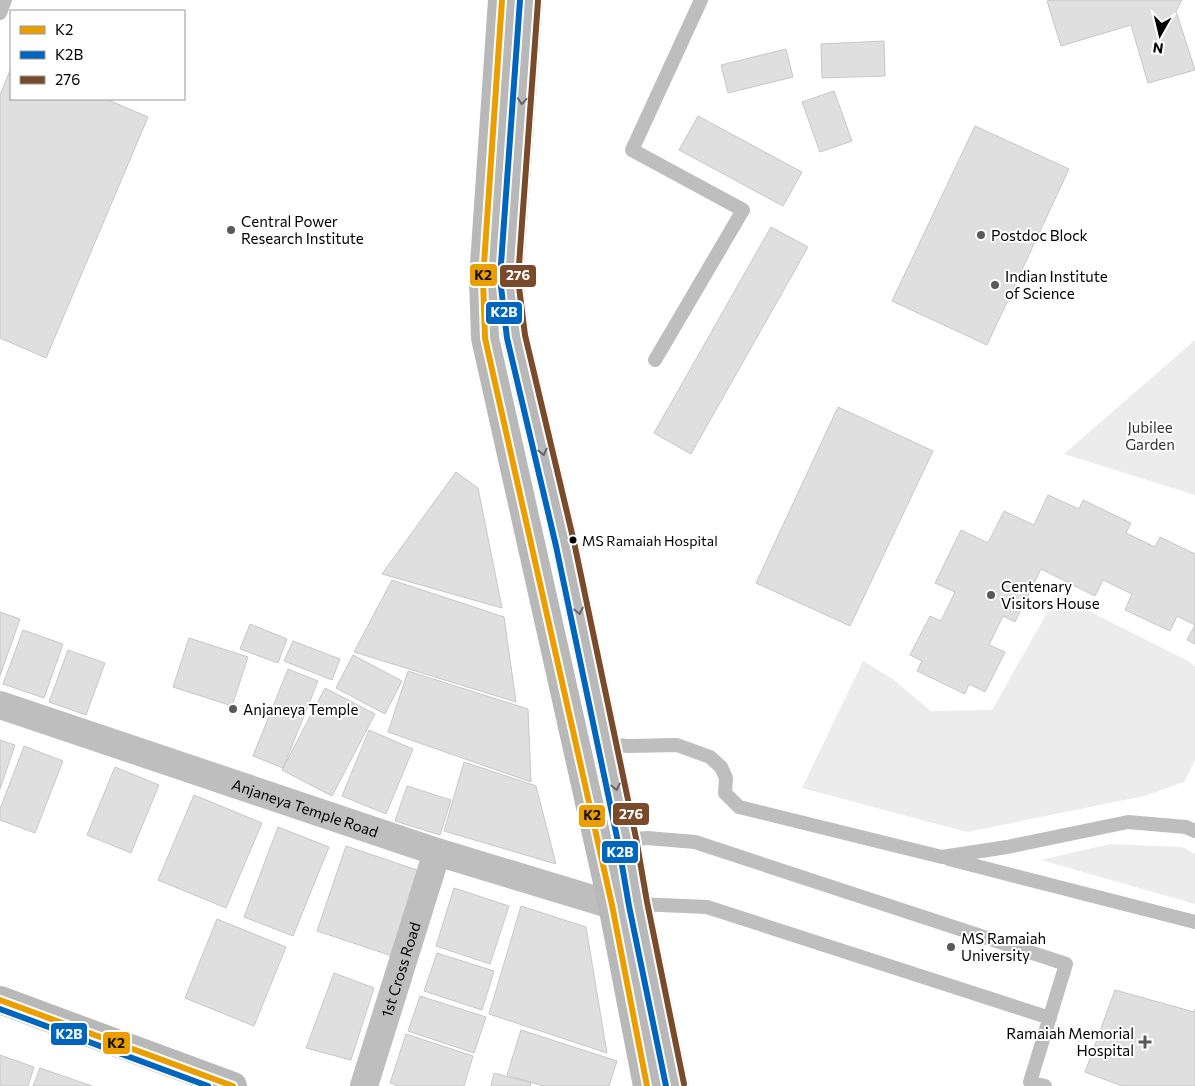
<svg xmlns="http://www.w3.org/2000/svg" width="1195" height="1086" viewBox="0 0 1195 1086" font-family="Commissioner,sans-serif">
<rect width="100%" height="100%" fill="#fff"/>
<path fill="#ececec" d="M1195,340V495L1064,454Z
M1057,595L1190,662L1195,667V760L1184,782L1144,796L967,832L802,788L863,661L893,679L931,711L992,710Z
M1110,844L1182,847L1195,854V904L1041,860Z"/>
<path fill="#dfdfdf" stroke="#c7c7c7" d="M1052,0H1182L1176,11L1195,70L1148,83L1131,25L1061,46L1047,1Z
M884,41L885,76L822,78L821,44Z
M786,49L793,77L728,93L721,65Z
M11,68V99H106L148,117L46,358L0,338V95Z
M834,91L852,141L820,152L802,102Z
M698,116L802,172L783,206L679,150Z
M975,126L1069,169L987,345L892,301Z
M771,227L808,247L691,454L654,433Z
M838,407L933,451L850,626L756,583Z
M456,472L478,488L502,608L382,574Z
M1048,495L1079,509L1083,500L1131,523L1126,533L1155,547L1160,537L1195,554V625L1177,616L1170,631L1125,610L1132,594L1103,580L1095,596L1041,569L1015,622L1003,616L989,645L1005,652L985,692L969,684L965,694L917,671L922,661L910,655L930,616L941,621L955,592L935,583L961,530L988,543L1004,511L1034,525Z
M392,580L504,617L516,702L354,652Z
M0,612L20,619L0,676Z
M250,624L287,639L278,663L240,649Z
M1195,625V644L1187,640Z
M23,630L63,644L44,698L3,684Z
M189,638L248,657L232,706L173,687Z
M293,641L340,659L332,680L284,661Z
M68,650L105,663L86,715L49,702Z
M353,655L402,681L385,714L336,688Z
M288,669L318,681L283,768L253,756Z
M408,671L528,709L531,782L388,732Z
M325,688L375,714L332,796L282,770Z
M369,730L413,749L386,814L342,796Z
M0,740L15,745L0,789Z
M24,746L63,761L35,833L0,820V809Z
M464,762L536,786L556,864L444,831Z
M115,767L159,785L131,853L87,835Z
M407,786L451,800L440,835L395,821Z
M194,795L262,823L226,908L158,880Z
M278,827L329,847L293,936L244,917Z
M346,846L420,871L392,956L317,931Z
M454,888L509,906L490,964L436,946Z
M521,906L586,927L607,1053L489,1014Z
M217,919L286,947L254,1026L185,998Z
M437,953L494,971L482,1010L424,991Z
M334,973L374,988L351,1060L306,1048Z
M1115,990L1194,1012L1195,1009V1086H1122L1085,1072Z
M420,996L486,1017L474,1053L408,1031Z
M521,1030L617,1061L609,1086H543L507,1075Z
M406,1034L473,1056L464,1086H398L390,1083Z
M0,1055L34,1067L28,1086H0Z
M40,1068L92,1086H33Z
M494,1073L531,1083L530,1086H491Z"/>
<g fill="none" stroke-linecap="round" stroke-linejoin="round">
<path stroke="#bebebe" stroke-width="14" d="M0,13L5,0
M655,360L743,210L632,150L701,0
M607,744L628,746L677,745L710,757L721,767L726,778L725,793L739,807L942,857L1007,847L1128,822L1186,827L1195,831
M627,840L647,838L695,842L1066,964L1030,1082L1045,1086
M949,859L1195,922
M638,904L707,907L1050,1018"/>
<g stroke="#bebebe" stroke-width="28">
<path id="s1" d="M0,705L437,852L612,905"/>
<path id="s2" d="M364,1086L437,852"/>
</g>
<path stroke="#b8b8b8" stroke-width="28" d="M502,0L483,279L485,338L612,905L647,1086
M529,0L509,279L516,337L565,544L627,840L638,904L675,1086
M0,1000L233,1086"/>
<defs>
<path id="bus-1" d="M502,0L483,279L485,338L612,905L647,1086
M0,1000L233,1086"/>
<path id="bus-2" d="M520,0L500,278L507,338L556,546L618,842L629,906L666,1086
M0,1009L208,1086"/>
<path id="bus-3" d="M538,1L518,279L525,335L574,542L636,838L647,902L684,1084"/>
</defs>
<use href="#bus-1" stroke="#fff" stroke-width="10"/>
<use href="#bus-2" stroke="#fff" stroke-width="10"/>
<use href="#bus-3" stroke="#fff" stroke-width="10"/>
<use href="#bus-1" stroke="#eb9e00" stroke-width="6"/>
<use href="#bus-2" stroke="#0065bd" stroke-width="6"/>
<use href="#bus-3" stroke="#7a4b2a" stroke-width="6"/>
</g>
<defs><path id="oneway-chevron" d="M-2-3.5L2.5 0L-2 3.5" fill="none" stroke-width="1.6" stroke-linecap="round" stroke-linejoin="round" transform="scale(1.25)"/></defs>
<g stroke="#656565">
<use href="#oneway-chevron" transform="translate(522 101) rotate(94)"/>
<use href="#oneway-chevron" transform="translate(543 452) rotate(77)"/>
<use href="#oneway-chevron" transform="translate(579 611) rotate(78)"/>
<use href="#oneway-chevron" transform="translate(616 787) rotate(78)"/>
</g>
<g fill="#595959" stroke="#fff" stroke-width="2">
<circle cx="231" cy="230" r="5"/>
<circle cx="981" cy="235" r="5"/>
<circle cx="995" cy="285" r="5"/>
<circle cx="991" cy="595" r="5"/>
<circle cx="233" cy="709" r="5"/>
<circle cx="951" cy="947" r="5"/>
<path d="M1142.5 1034.5h5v5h5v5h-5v5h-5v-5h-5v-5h5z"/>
</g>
<circle fill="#000" stroke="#fff" stroke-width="2" cx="573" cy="540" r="4.5"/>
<g text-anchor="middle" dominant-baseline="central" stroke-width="4" stroke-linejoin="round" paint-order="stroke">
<g font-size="14" fill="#000" stroke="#fff" text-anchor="start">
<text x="582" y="540">MS Ramaiah Hospital</text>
</g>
<g font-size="15" fill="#000" stroke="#fff" text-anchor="start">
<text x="241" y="221">Central Power<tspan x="241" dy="17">Research Institute</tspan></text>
<text x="991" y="235">Postdoc Block</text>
<text x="1005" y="276">Indian Institute<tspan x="1005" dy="17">of Science</tspan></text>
<text x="1001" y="586">Centenary<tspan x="1001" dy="17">Visitors House</tspan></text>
<text x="243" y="709">Anjaneya Temple</text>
<text x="961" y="938">MS Ramaiah<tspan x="961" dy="17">University</tspan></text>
<text x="1134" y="1033" text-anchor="end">Ramaiah Memorial<tspan x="1134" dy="17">Hospital</tspan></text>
</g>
<g font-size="15" fill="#333" stroke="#fff">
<text x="1150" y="427">Jubilee<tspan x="1150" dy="17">Garden</tspan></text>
</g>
<g font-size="15" fill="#000" stroke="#fff">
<text stroke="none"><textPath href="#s1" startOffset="322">Anjaneya Temple Road</textPath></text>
<text stroke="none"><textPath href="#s2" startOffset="122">1st Cross Road</textPath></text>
</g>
</g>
<g stroke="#fff" stroke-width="2">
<rect x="469" y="263" width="29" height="24" rx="5" fill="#eb9e00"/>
<rect x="499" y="264" width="38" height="24" rx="5" fill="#7a4b2a"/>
<rect x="485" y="301" width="38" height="24" rx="5" fill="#0065bd"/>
<rect x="612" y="802" width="38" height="24" rx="5" fill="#7a4b2a"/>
<rect x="578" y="804" width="28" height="24" rx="5" fill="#eb9e00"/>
<rect x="601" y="840" width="38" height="24" rx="5" fill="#0065bd"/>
<rect x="50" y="1022" width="38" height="24" rx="5" fill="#0065bd"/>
<rect x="102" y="1031" width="29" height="24" rx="5" fill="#eb9e00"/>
</g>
<g font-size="14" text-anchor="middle" font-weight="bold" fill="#fff">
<text x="518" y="280">276</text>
<text x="504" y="317">K2B</text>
<text x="631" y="819">276</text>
<text x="620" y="857">K2B</text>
<text x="69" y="1039">K2B</text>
</g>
<g font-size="14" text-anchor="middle" font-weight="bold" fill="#111">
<text x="483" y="280">K2</text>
<text x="592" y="820">K2</text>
<text x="116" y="1048">K2</text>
</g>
<rect x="10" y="10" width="175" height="90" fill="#ffffff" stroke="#999999"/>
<rect x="20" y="26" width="25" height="8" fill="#eb9e00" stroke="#999999"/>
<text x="55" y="35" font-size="15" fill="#000000">K2</text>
<rect x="20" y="51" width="25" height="8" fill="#0065bd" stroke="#999999"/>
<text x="55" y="60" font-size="15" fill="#000000">K2B</text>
<rect x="20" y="76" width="25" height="8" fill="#7a4b2a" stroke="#999999"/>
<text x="55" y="85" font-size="15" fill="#000000">276</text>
<g transform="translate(1160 35) rotate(188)" stroke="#ffffff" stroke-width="4" paint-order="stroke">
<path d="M0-4L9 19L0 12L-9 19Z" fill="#000000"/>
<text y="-8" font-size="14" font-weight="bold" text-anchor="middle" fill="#000000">N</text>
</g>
</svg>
